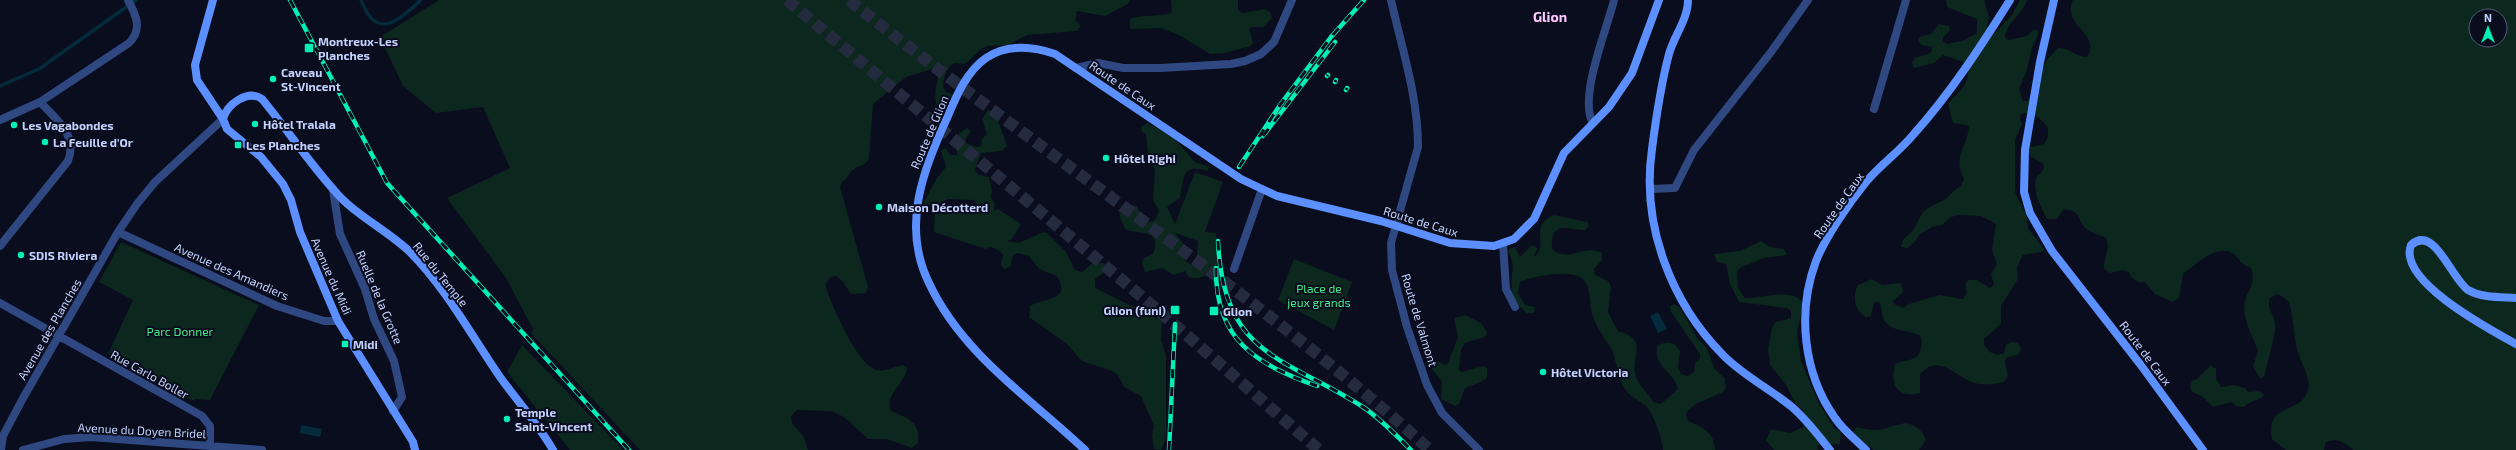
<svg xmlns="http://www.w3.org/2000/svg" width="2516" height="450" viewBox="0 0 2516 450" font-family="'Exo 2',sans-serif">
<rect width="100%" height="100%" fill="#090d1d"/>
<path fill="#0c271d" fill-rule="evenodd" d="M439,0H1130L1128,4L1105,16L1077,11L1075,20L1081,26L1077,31L1027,35L1008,45L988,46L981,49L965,64C962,64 958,63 955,63C947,65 941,82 944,89C945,93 951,92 953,96C953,97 939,105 937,106C933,96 937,79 941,69L938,67L906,77L873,104L869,159C864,167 858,165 853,170C848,174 848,179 842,182L840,187L868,287L866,293L851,294L843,282L836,276L830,277L826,283V288C833,307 857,365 877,370C885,372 895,366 903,365L907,368C905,384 884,394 891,411C908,418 921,422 918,443L912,448L886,439H868L844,417L831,411L797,410L791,416L792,423L804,437L808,450H640L531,333L533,329L506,278L447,198L510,168L483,107L436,113L403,86L380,37Z
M1171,0H1238V10L1242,13L1265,9L1270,12L1272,18L1263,27H1252L1249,29L1253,42L1251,46L1225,53L1210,54L1181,36L1161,28L1130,29V19C1144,14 1157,17 1172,13Z
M1946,0H1984L1989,17L1987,27L1995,33L2012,15L2020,0H2027C2023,13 2005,25 2005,37L2008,40L2027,36L2035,29L2038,31V35L2032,47L2027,70L2019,89L2023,101H2027C2044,87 2037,83 2044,65C2047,59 2053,53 2058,48C2069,47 2076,57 2087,57C2102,33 2061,27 2073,0H2516V450H2354C2344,443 2339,437 2326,442L2324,450H2286L2272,439C2265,403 2299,414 2307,393C2313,380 2300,362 2297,349C2294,338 2293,312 2289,303C2286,299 2282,296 2278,294L2270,298C2266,309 2274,313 2275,324C2276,336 2267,364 2264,377L2260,379L2253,366L2258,351C2253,336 2244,323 2244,306C2245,292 2257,286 2251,268C2238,263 2240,258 2232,253C2215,244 2196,265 2183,274L2179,298L2172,302L2155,294L2145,282H2138L2131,277L2129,272L2122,270L2110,273L2104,269C2103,258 2111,249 2106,238C2100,235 2093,234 2088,230C2077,223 2081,207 2063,210L2057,219H2047C2042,209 2032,191 2036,179C2039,172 2046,172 2043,163L2031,157L2029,152L2030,147L2044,144L2048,137V128C2041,119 2033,111 2021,114L2020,118L2022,124L2015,140V192L2026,214L2028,228L2044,249L2042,252L2023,255L2017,267L2018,279L2001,306V324L1984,339V345L1990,352L1998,355L2004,353L2006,345L2011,342L2018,343L2021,348L2019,354L2006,358L2005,363L2008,376L2004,382C1996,384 1987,385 1979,384C1956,380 1941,351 1920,374V393C1896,399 1890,384 1895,364C1907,359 1919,362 1921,347C1922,341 1922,339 1919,335C1898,327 1882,333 1881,305L1878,302H1874L1871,316L1866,317C1854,311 1852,296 1858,285L1872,279L1882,285L1901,283L1903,292L1893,301L1894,304L1903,308L1909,304L1939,295L1963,299L1967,293L1965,284L1969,280H1977L1990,288L1994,285L1991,274L1997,264L1992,250L1996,224L1981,216L1959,215L1951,217L1942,225L1932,227L1919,235L1914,243L1907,248L1901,247C1902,236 1910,236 1915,227C1925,208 1922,211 1942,201C1949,198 1952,190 1961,186L1964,179C1952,156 1967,148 1969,127L1967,125L1953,123C1952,118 1949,110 1949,105C1950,96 1968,92 1968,70L1963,62L1943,55L1934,63L1914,68L1912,63L1914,58L1928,54L1932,51V47L1922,45L1918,41L1919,37L1931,34L1939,24L1949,26L1950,30L1943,38V41L1947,44L1962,41L1977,33V19L1947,7ZM2476,16H2500V40H2476Z
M988,110L995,112L1007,146L1002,151L981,153L975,170L979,175L989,177L992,190L991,198L995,203L994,210L998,209L1021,224L1012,239L1007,241L1019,243L1043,232L1047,233L1066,252L1075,270L1082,272L1094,262L1110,264L1111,268L1095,279V288L1162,321L1161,340L1166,355V438L1161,450L1154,449L1152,435L1154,426L1141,396L1124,387L1118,375L1112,371L1082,361L1067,344L1029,317L1030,306C1045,297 1072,301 1057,276L1039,269L1029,256L1018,253L1013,255L1010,267L1004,269L1001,265L1003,255L1000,251L991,247L986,249L934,232L935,207H949L953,204L981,212L974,200L948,199L928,209L924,206V202L937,178L946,167L941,151L945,148L951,155H957C956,141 952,137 967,128L971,131L965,140L966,143L977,147L981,146L982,139L987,134L982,119Z
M1147,123L1171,135L1195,162L1210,167L1207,171C1181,162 1184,180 1180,198L1167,207L1175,224L1195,172L1223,182L1205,232L1215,233L1220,246L1221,262C1216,271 1200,282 1189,277L1185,271L1174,275L1162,268L1145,272L1142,262L1144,258L1153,254C1164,227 1135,235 1125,229L1120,218L1119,210L1125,204L1137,206L1141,215L1150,222L1155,220L1159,211L1153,200L1155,171L1148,153L1146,134L1142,132L1141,127ZM1175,233L1198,241L1197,256L1192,265L1184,260L1187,249Z
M1554,215L1588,222L1589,226L1585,230C1569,230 1550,219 1552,249C1570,264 1582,243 1602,253V260L1594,269L1595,275L1608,281L1611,286L1608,312L1618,331C1651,340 1629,356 1636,377C1639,387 1649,393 1653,402L1661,404L1678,389C1674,371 1651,365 1658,345C1669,341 1673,341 1680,351L1678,368L1681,374L1688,376L1694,372L1695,363L1700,359V354L1671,312L1670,306L1674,304L1679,306L1697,338L1707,348L1714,368L1725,379L1726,387L1723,392L1696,404L1688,410L1686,415L1688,421C1703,427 1715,433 1715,450H1663C1663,441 1653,412 1646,406C1636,398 1627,396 1622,383C1617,372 1616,359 1611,348C1604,337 1596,327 1592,314C1589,302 1592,284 1580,277C1567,270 1533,276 1520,282L1518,293L1525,305L1535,307L1534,313H1527C1497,289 1522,271 1508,252L1509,249L1515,247L1520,257L1532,245L1538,248L1533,257C1551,248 1527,226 1554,215Z
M1761,241L1770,247L1784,249L1787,255L1764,258L1740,268L1737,272L1738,288L1745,298C1761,299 1794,286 1804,304L1797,332L1801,361L1819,404L1834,427L1841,432L1840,444L1818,445V450H1774L1766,440L1771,429L1790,433L1803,427L1805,415L1803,410L1795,403L1786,385L1770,365L1768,349L1772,328L1776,322L1791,318V311L1787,308L1739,302L1730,284L1726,264L1717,262L1714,254L1740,251Z
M121,242L259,305L210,400L195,399L194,401L108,354L133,300L99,282Z
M1294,259L1352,282L1334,330L1278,300Z
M1465,315L1481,323L1487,332L1485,337L1465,343L1461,350L1459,370L1462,372L1483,366L1487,368V378L1479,383L1465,388L1459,404L1455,406L1441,399L1442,382L1432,369V363L1438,361L1445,365L1448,363L1458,337L1454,318Z
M522,345L621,448L622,450H570L507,372Z
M2211,365L2216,369V379L2221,387L2234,385L2245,388L2248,392L2260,391L2264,395C2259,401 2250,400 2244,407L2236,406L2232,402L2213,407L2202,396L2192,392L2190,386L2192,381L2197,379Z
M1906,423C1915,425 1923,430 1926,440L1919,450H1874L1854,436L1853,432L1857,427C1884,434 1882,427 1906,423Z"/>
<path fill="#042b3c" d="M1658,312L1667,329L1658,333L1650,316Z
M301,425L322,429L320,437L300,433Z"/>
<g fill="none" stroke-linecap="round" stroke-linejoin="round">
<path stroke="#042b3c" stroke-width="3.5" d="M361,0C377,43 400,19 421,0
M0,86L39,69L136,0"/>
<path stroke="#252b3f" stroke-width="12" stroke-dasharray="12 6" stroke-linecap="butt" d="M787,0L1160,312L1319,450
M849,0C1040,153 1248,286 1430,450"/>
<path stroke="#2f4881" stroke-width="8" d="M1391,0C1402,49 1418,96 1418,147L1391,243L1392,270L1407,327L1427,385L1442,413L1479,450
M1076,68L1098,63L1123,68H1160L1231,64L1245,61L1261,54L1274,42L1292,0
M1874,109L1906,0
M0,120L40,102L129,43C143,29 136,15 128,0
M1593,123C1578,98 1607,29 1614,0
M1650,189L1675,188L1694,150L1771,52L1808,0
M333,190L340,234L365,289L374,319L394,361L402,397L393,411
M118,232L277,306L324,321H338
M1503,244L1506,289L1515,307
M0,246L68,161C78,135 57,120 40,102
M1234,269L1262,189
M0,303L202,416L210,426V445
M1,450L3,436L22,400L118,232L137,204L155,182L223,119
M23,450L64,439L91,437L262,450"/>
<path stroke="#5c8fff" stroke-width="8" d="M213,0L195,65L197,80L223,119L227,129L261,157L283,184L291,200L300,232L338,321L413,442L415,450
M1688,0C1688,19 1674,36 1669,54C1661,84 1656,118 1652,149C1641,225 1671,303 1724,356C1744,376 1770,389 1792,407C1807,420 1818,435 1830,450
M2054,0L2040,62L2025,150L2024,192L2030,213L2052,251L2140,364L2203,450
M223,119C227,104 248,89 262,99C286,128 308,161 333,189C354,215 386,229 410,252C446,288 471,335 500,377C518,402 538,424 553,450
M2516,298C2500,297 2482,298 2468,290C2451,278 2434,224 2411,245C2397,281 2491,330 2516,344
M1085,450C1030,398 962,354 929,283C901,226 923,171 947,118C956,97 966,72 986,58C1007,44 1033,46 1055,54L1241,179L1262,189L1277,196L1381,221L1450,243L1494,246L1514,239L1534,219L1564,153L1609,107L1632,73L1659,0
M1866,450C1855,439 1843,430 1835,418C1803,373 1797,312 1816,261C1826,236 1849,203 1866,182C1880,165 1899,152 1913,135C1950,94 1981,46 2010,0"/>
<defs>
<path id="rail" d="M290,0L387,183L629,450
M1327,76L1328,75
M1335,82L1336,80
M1346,90L1347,88
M1263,136L1335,42
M1239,167L1280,105L1331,37L1364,0
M1218,241C1223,356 1283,356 1363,407C1381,419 1396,435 1411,450
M1216,268C1215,340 1256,364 1317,386
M1169,450L1175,324"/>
</defs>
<use href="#rail" stroke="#00f0b7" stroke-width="4.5"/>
<use href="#rail" stroke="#090d1d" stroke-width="3" stroke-dasharray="9" stroke-linecap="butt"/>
</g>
<g fill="#00f0b7" stroke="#090d1d" stroke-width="1.5">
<rect x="304" y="43" width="10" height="10" rx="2"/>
<circle cx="273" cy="79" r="4"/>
<circle cx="255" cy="124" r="4"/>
<circle cx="14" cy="125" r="4"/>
<circle cx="45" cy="142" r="4"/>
<rect x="234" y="141" width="8" height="8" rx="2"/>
<circle cx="1106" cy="158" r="4"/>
<circle cx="879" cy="207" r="4"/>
<circle cx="21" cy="255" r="4"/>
<rect x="1170" y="305" width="10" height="10" rx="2"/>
<rect x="1209" y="306" width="10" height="10" rx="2"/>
<rect x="341" y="340" width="8" height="8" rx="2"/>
<circle cx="1543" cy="372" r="4"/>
<circle cx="507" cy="419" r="4"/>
</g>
<g text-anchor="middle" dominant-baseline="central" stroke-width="4" stroke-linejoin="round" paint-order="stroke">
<g font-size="12" font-weight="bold" fill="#c5d2ff" stroke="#090d1d" text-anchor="start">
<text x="318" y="41">Montreux-Les<tspan x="318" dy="14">Planches</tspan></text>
<text x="281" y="72">Caveau<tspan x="281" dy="14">St-Vincent</tspan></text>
<text x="263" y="124">Hôtel Tralala</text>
<text x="22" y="125">Les Vagabondes</text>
<text x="53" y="142">La Feuille d'Or</text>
<text x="246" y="145">Les Planches</text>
<text x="1114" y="158">Hôtel Righi</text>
<text x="887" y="207">Maison Décotterd</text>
<text x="29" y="255">SDIS Riviera</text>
<text x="1166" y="310" text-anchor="end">Glion (funi)</text>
<text x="1223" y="311">Glion</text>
<text x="353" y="344">Midi</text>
<text x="1551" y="372">Hôtel Victoria</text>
<text x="515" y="412">Temple<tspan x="515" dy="14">Saint-Vincent</tspan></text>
</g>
<g font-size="12" fill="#c5d2ff" stroke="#090d1d">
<text transform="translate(1123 85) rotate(34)">Route de Caux</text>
<text transform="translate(929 132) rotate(-67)">Route de Glion</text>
<text transform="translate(1838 205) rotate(-55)">Route de Caux</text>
<text transform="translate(1421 221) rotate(17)">Route de Caux</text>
<text transform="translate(232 271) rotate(24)">Avenue des Amandiers</text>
<text transform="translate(441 274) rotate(51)">Rue du Temple</text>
<text transform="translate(332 276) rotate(66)">Avenue du Midi</text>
<text transform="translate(380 297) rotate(67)">Ruelle de la Grotte</text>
<text transform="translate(1420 320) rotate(73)">Route de Valmont</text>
<text transform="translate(49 329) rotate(-60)">Avenue des Planches</text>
<text transform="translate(2146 353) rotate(53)">Route de Caux</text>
<text transform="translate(150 374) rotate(29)">Rue Carlo Boller</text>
<text transform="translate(142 430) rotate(3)">Avenue du Doyen Bridel</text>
</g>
<g font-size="12" fill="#45eb89" stroke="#090d1d">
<text x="1319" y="288">Place de<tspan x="1319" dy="14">jeux grands</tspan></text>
<text x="180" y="331">Parc Donner</text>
</g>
<g font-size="14" font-weight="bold" fill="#ffc7fe" stroke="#090d1d">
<text x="1550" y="16">Glion</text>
</g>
</g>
<g transform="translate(2488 28)"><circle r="19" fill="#090d1d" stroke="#545c77"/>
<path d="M0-3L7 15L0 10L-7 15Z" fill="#00f0b7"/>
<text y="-6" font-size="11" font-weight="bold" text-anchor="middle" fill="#c5d2ff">N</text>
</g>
</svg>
